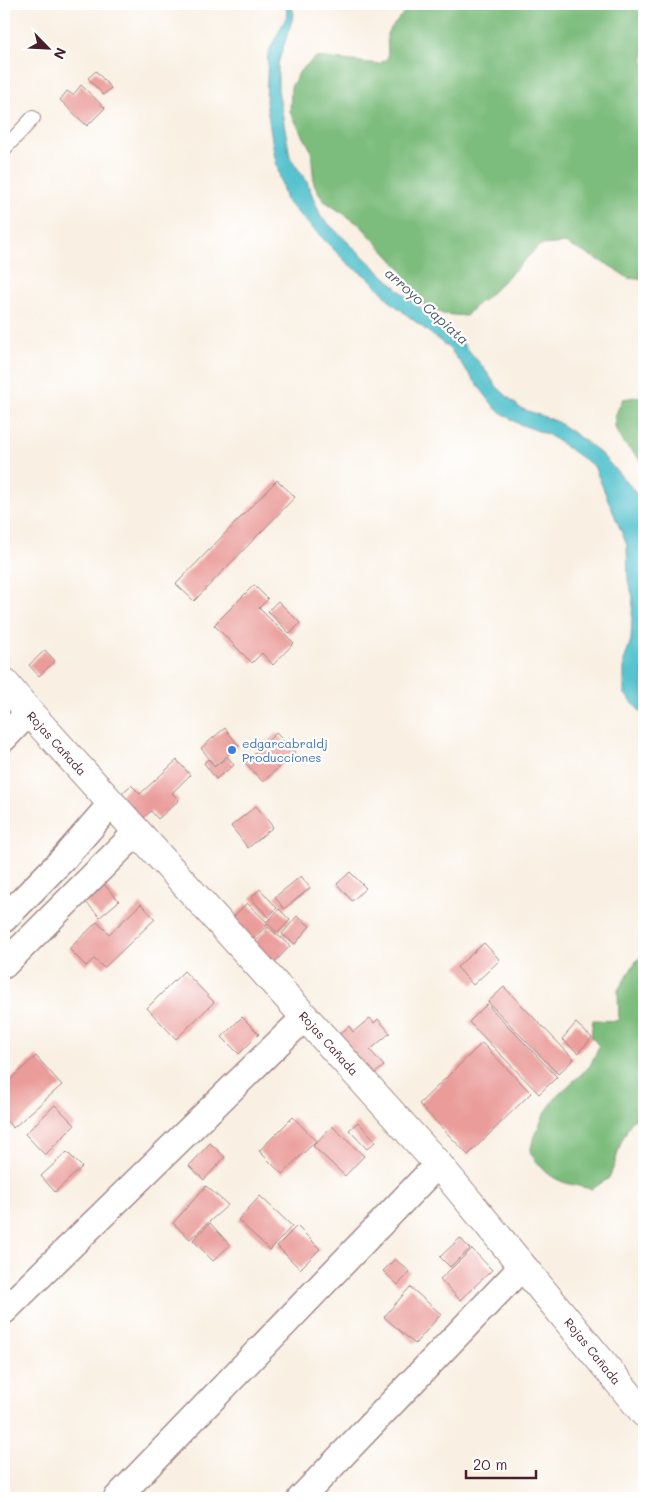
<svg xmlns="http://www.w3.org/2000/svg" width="648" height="1502" viewBox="0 0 648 1502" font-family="Mali,sans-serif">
<rect width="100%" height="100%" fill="#fff"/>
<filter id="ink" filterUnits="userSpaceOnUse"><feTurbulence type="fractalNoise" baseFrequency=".02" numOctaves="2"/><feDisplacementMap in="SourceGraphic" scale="10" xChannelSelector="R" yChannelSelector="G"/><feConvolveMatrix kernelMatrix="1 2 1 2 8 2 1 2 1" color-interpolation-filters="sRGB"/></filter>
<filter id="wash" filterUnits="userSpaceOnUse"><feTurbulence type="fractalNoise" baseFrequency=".0096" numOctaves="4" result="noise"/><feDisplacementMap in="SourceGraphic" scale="20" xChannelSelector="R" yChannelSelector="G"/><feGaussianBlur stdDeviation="1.12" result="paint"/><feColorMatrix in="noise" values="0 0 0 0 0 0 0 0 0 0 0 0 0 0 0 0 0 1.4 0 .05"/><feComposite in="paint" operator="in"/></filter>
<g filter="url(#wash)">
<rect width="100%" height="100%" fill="#f9f0e3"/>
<path fill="#7cbc7c" stroke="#636e54" d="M411,4H644V280L628,278L607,264L565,243L540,245L483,301L479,302L466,316L443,314L426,307L406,288L402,270L360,225L323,200L314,184L311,150L290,112L291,87L300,71L316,57L379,64L388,58L387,33Z
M644,387V463C632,452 612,436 615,418C616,412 620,405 623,399L641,396Z
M644,955V1114L632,1120L621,1142L614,1166L609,1178L592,1189C558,1182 551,1181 530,1153L534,1136L545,1113L556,1097L590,1066L599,1046L591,1036L593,1020L619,1021L618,990L637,960Z"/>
<path fill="#56c3ce" stroke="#50717c" d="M286,4H291L294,14L278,63V90L290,157L307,182L321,217L399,290L459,339L483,367L497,387L520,408L556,421L585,441L601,454L634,490L644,513V664C642,680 644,699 644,716L624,693V661L631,640L633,597L628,580L627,545L594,466L549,435L517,423L496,409L450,349L392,303L370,279L347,263L286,201L275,158L266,102L268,53L287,16Z"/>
<g id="blocks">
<path fill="#ea9c9a" d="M96,71L111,88L103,95L88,78Z
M81,85L105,108L87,126L60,100L67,91L73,95Z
M277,480L295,497L194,601L176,584Z
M254,585L268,599L259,608L294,643L273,665L262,653L252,663L214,625Z
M278,601L300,623L290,634L268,611Z
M45,650L55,661L39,676L29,665Z
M225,728L239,746L215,766L201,748Z
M276,733L295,752L263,782L245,763Z
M228,757L234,765L216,779L204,763L208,759L214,767Z
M177,760L190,775L172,793L179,800L158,819L151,811L140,821L118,797L131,785L140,794Z
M256,806L273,827L248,848L231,826Z
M350,872L366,888L352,901L337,884Z
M301,876L310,888L284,909L275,897Z
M99,879L119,901L100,917L80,896Z
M260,889L277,908L268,917L251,898Z
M247,903L267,922L279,909L290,920L278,933L268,924L247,946L225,925Z
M141,904L155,919L104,968L94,959L86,966L69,949L97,922L109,934Z
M297,916L310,926L295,944L282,934Z
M268,927L290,946L273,964L252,946Z
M484,943L500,960L473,985L457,967Z
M184,971L214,1002L176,1039L147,1008Z
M504,987L574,1059L558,1074L488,1002Z
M487,1004L557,1077L539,1094L469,1022Z
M242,1017L259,1034L239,1054L222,1037Z
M370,1018L374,1023L378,1019L390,1033L370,1050L384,1066L368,1079L334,1039L349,1026L353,1032Z
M576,1023L592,1038L578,1053L562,1039Z
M482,1043L531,1093L468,1155L419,1104Z
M36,1056L62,1085L13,1128L4,1118V1085Z
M55,1105L75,1125L45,1155L25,1134Z
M293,1117L316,1141L282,1174L259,1151Z
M358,1122L376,1141L367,1149L349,1130Z
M332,1126L364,1156L345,1176L313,1146Z
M210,1143L225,1157L204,1180L189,1166Z
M67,1152L82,1167L55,1192L41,1176Z
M206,1186L228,1205L190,1239L173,1223Z
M260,1196L292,1226L270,1250L238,1220Z
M210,1223L230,1245L213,1261L193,1240Z
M297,1226L320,1249L300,1269L277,1246Z
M460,1238L470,1249L450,1267L440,1257Z
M472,1249L492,1270L460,1300L440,1279Z
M395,1259L410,1272L398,1285L383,1271Z
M410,1287L441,1314L415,1344L384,1317Z"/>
</g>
</g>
<g filter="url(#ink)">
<use href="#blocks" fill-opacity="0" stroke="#a28887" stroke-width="1"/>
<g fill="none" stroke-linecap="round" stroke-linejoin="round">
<defs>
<path id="service" d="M4,149L33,118"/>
<path id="minor" d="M4,738L29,712
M4,919L64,858L112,803
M4,965L137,832
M4,1311L305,1017
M117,1498L438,1164
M301,1498L523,1266"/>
<path id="secondary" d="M4,682L29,712L438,1164L644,1413"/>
</defs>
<use href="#service" stroke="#a28887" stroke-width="16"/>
<use href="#minor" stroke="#a28887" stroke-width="29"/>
<use href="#secondary" stroke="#a28887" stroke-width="30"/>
<use href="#service" stroke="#fff" stroke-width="14"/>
<use href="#minor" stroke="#fff" stroke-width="26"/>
<use href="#secondary" stroke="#fff" stroke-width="28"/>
</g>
</g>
<circle fill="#3f7fe0" stroke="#fff" stroke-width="2" cx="232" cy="750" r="5"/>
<g text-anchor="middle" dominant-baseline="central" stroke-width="4.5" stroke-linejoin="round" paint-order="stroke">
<g font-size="12" fill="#4a1f2b" stroke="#fff">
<text transform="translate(57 743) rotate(48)">Rojas Cañada</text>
<text transform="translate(329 1043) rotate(48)">Rojas Cañada</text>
<text transform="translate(593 1351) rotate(51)">Rojas Cañada</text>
</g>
<g font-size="12" fill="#366cbe" stroke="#fff" text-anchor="start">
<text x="242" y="743">edgarcabraldj<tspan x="242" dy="14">Producciones</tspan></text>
</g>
<g font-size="14" font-style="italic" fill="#4e5864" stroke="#fff">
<text transform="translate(427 306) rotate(42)">arroyo Capiata</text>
</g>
</g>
<rect width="648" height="1502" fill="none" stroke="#fff" stroke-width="20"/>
<g transform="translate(48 48) rotate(114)" stroke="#ffffff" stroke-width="4" paint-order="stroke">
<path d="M0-4L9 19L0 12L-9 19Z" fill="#4a1f2b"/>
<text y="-8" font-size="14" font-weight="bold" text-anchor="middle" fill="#4a1f2b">N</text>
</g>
<path d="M466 1470v8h70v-8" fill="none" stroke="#4a1f2b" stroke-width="2.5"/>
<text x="473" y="1470" font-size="15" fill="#4a1f2b" stroke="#ffffff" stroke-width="4" paint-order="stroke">20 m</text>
</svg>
